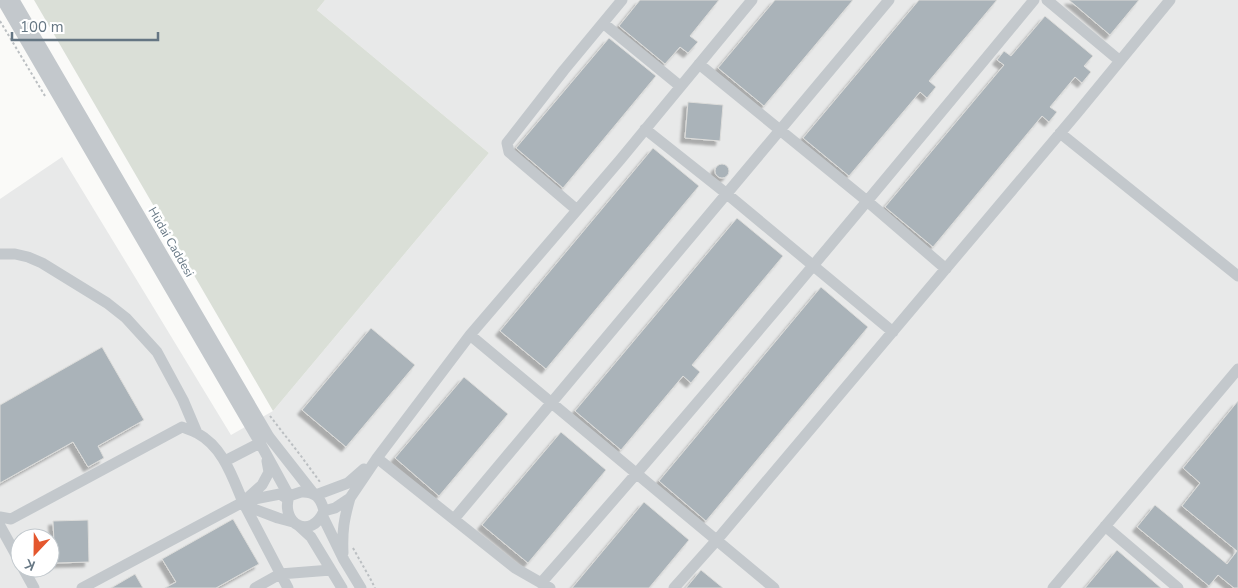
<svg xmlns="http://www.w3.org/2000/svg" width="1238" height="588" viewBox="0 0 1238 588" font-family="'Nunito Sans',sans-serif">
<defs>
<filter id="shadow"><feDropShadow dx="-4.5" dy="4.5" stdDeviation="1" flood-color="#0004"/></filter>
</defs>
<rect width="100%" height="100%" fill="#fafaf8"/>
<path fill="#e8e9e9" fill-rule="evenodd" d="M325,0H1238V588H0V199L62,157L231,435L273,411L489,153L317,10ZM20,538H50V568H20Z"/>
<path fill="#dadfd7" d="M34,0H325L317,10L489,153L273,411Z"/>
<path fill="#aab3b9" stroke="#dcdcda" filter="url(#shadow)" d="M640,0H719L690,36L698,42L688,53L680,47L665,64L619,26Z
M775,0H853L764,106L718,68Z
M919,0H997L929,81L936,87L927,98L920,92L849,176L803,138Z
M1069,0H1139L1110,35Z
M1045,16L1093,56L1084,66L1091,72L1082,83L1075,77L1050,107L1057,112L1049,122L1042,116L933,247L885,207L1004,65L997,60L1004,51L1011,56Z
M609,38L656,76L563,188L516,148Z
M688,102L723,105L720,141L685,138Z
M653,148L699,186L546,369L500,331Z
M715 171a7 7 0 1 1 14 0a7 7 0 1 1-14 0Z
M737,218L783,256L692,365L700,372L691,383L683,376L621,450L575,411Z
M821,287L868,327L706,521L659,481Z
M371,328L415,365L346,447L302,410Z
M102,347L144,420L98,446L104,458L88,467L73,442L0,483V405Z
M464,377L508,414L439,496L395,458Z
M1238,401V588H1234L1218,575L1209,586L1137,527L1155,505L1227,564L1237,551L1182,506L1200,483L1183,468Z
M561,432L606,470L528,563L482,525Z
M644,502L689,540L649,588H572Z
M233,519L259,564L216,588H165L176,582L162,559Z
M88,520L89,562L55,563L53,521Z
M1117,550L1161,588H1085Z
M701,570L723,588H686Z
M135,574L143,588H111Z"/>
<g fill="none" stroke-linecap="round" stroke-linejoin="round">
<path stroke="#bbbfc2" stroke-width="2" stroke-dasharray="2.5 2.5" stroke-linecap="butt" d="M0,21L45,96
M270,416L301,456L320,482
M353,548L371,580L375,588"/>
<path stroke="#c3c8cc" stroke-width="11" d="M2,0L260,443L289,496
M14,0L269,437L313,493
M1047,0L1120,61
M603,23L680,86
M699,64L867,201L946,269
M645,129L727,194L893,332
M1060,133L1238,276
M577,210L509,152L507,143L564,70L622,0
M0,254H15L28,257L42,263L107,303L126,318L157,352L183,400L197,433
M470,335L774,588
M377,458L515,568L550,588
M225,461L260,443
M301,492C315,491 321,498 324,511C311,541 280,524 289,496Z
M316,495L348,483L364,469
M245,501L280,494L288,499
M243,502L262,485L269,472L267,461
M246,506L278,518L293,522
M324,511L335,508L350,498L377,458L470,335L620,160L752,0
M322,515L344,560L361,588
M0,517L11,519L182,427C187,429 192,430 197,433C223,447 232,476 243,502
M454,519L889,0
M298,525L311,537L342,588
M0,526L20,562
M1105,526L1178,588
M343,553C342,531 344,519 350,498
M23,568L34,588
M541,583C709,392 872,196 1034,0
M82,588L243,502L288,588
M255,588L280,574L331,570
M674,588L716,541L1078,112L1170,0
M1053,588L1238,369"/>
</g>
<g text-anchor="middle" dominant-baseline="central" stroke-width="5" stroke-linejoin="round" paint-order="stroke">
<g font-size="12" fill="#657683" stroke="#fff">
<text transform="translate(171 242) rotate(60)">Hüdai Caddesi</text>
</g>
</g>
<g transform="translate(35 553) rotate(202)"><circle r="24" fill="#ffffff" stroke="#c1c8cd"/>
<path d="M0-4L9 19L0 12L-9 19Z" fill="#e4572e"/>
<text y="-8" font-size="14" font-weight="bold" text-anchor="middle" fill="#657683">K</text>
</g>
<path d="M12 32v8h146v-8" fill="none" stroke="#657683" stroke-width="2.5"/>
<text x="20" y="32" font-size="15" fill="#657683" stroke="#ffffff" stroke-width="4" paint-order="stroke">100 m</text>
</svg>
